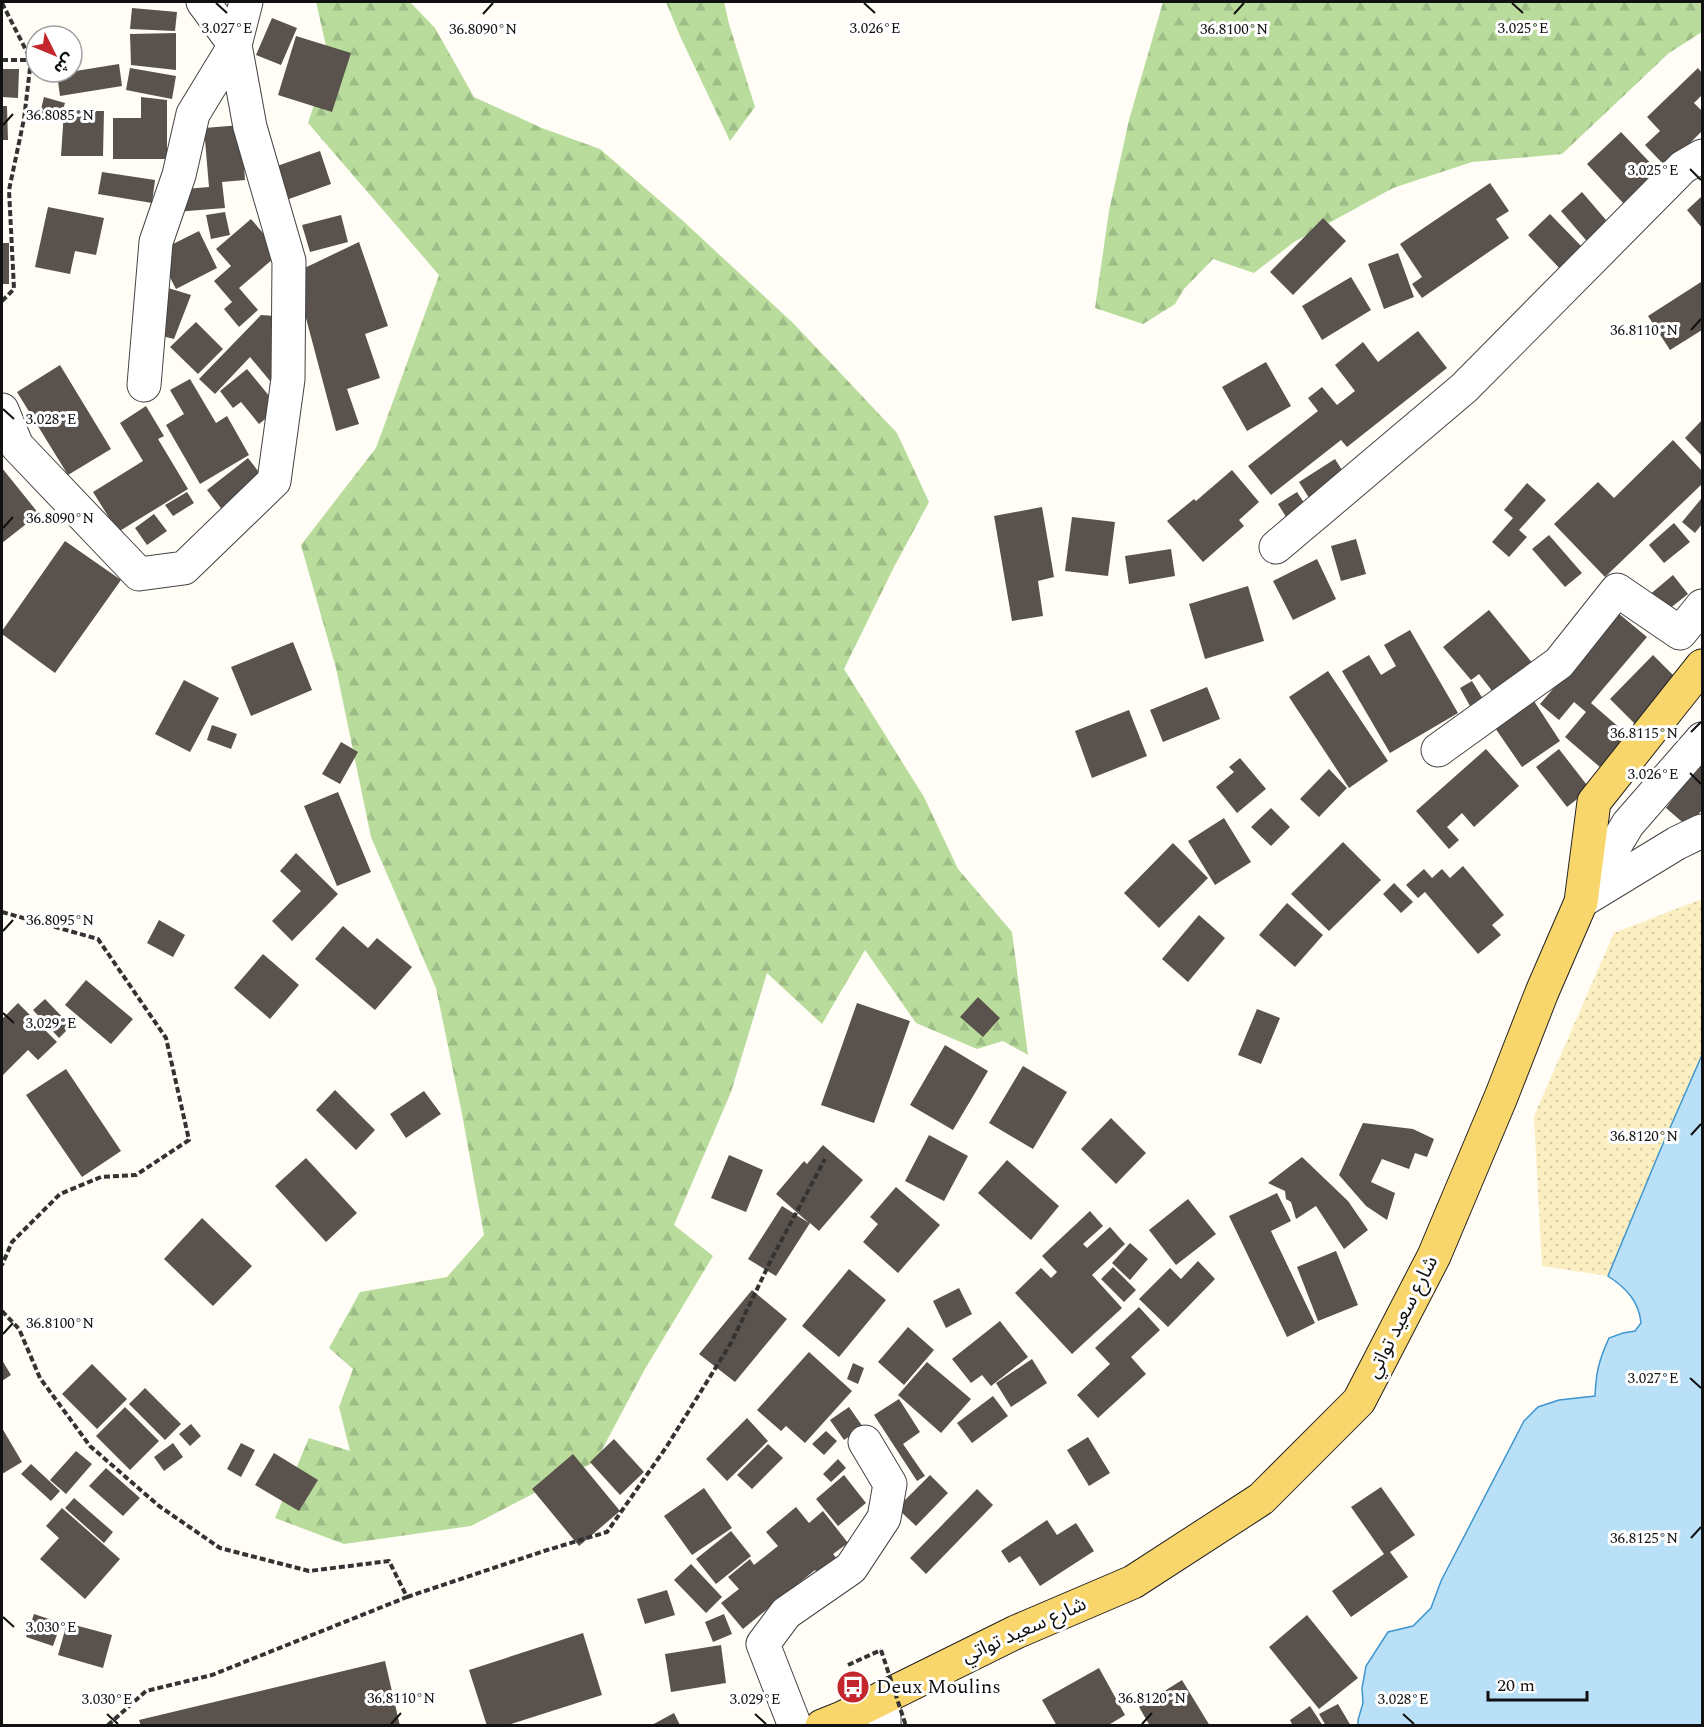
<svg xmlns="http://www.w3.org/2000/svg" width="1704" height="1727" viewBox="0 0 1704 1727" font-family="Spectral,'Noto Sans Arabic',serif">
<defs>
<pattern id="forest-firs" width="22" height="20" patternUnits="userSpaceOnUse" patternTransform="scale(1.5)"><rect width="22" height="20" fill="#b9dc9c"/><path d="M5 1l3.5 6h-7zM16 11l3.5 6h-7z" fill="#9ebc85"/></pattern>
<pattern id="sand-dots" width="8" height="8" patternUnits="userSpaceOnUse" patternTransform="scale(1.5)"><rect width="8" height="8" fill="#fbeec1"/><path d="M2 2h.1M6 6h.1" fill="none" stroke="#d6cba5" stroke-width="1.8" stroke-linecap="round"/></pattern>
</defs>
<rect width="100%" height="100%" fill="#fffdf5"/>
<path fill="url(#forest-firs)" d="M316,2H410L435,28L474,97L542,128L600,149L682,220L793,323L897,433L929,502L894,567L844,669L924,797L958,869L1012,932L1028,1055L1003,1041L977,1049L916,1023L865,950L822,1024L767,973L731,1092L674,1225L713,1256L645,1369L596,1461L471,1526L344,1544L275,1518L309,1438L350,1451L339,1407L353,1369L329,1348L360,1292L447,1277L484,1235L462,1114L436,988L371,837L336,668L301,545L376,448L439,275L308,123L329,59Z
M666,2H724L729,24L755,107L730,141L680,36Z
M1163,2H1702V32L1669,53L1562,154L1472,162L1393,188L1294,242L1254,273L1213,259L1184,289L1175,304L1143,324L1095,308L1109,211L1129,120Z"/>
<path fill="url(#sand-dots)" d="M1702,899V1055L1659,1153L1608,1276L1542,1266L1534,1116L1614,933Z"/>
<path fill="#b9e0f7" stroke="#3f96cf" stroke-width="1.5" d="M1702,1055V1725H1358V1720L1363,1703L1362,1688L1366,1666L1388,1632L1413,1626L1431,1608L1441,1581L1524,1421L1538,1407L1559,1400L1595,1396C1596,1372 1599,1360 1609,1338L1623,1333L1635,1331L1641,1323C1639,1301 1626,1288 1608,1276L1659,1153Z"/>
<path fill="#5a524d" d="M132,8L177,12L175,31L130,29Z
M272,18L297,28L281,65L256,55Z
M176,33V70L131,65L130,34Z
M296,36L351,53L332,112L278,95Z
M119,64L122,86L60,96L57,74Z
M130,68L176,76L172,99L126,90Z
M1698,68L1702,73V95L1694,103L1702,111V131L1666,167L1645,145L1660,131L1647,117Z
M2,69H19L18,98L2,97Z
M44,97L65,103L60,118L40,113Z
M141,97L167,100V159H113V118H141Z
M2,106H7L8,140H2Z
M64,111H104L103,156H61Z
M241,125L245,180L222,182L225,208L175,212L173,190L209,187L204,128Z
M1621,132L1658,171L1624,204L1587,164Z
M320,151L331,184L289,199L277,166Z
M102,172L155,180L152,203L98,194Z
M1490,183L1509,211L1496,219L1509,238L1422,298L1412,284L1422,277L1400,244Z
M1582,192L1612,227L1591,246L1561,211Z
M1701,197L1702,199V228L1687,210Z
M48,207L104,218L96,255L75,251L70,274L35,267Z
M225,212L230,235L211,239L206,215Z
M1550,214L1585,250L1563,272L1528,235Z
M341,215L348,242L310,252L302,225Z
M1323,218L1346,241L1293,295L1270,272Z
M251,219L280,253L239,288L258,310L239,327L224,309L232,302L214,281L231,266L216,249Z
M199,231L217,268L176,289L157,252Z
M359,242L388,326L365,334L380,378L347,389L359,424L336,431L294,273Z
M2,243H9V284H2Z
M1398,253L1414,297L1384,309L1368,264Z
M1351,277L1371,310L1322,340L1302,306Z
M1701,282L1702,284V330L1670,350L1648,316Z
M165,287L191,295L174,339L150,333Z
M261,315L275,316V387L250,357L215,394L199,379Z
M196,322L223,349L198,374L170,347Z
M1418,331L1447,368L1347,447L1341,440L1271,495L1248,466L1318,411L1308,398L1322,387L1337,405L1355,391L1335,365L1363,342L1378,362Z
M1266,362L1291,406L1247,431L1222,387Z
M60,365L111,449L68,475L17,392Z
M247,369L279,408L259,424L241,402L233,408L220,391Z
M190,379L216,423L227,416L249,455L200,484L166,425L184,414L170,390Z
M146,406L164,436L158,439L188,489L118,532L93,492L143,461L120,423Z
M1702,420V456L1685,438Z
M1673,440L1702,471V484L1605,577L1554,524L1598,482L1614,498Z
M248,458L265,480L224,512L207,490Z
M1335,459L1347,478L1311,501L1299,482Z
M2,468L39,514L2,543Z
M1232,470L1259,502L1239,520L1244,526L1203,562L1167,521L1194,499L1196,501Z
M1527,483L1546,500L1519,530L1527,537L1509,557L1492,542L1513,518L1504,510Z
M187,492L194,503L173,516L165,505Z
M1297,492L1308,509L1288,520L1278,504Z
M1701,499L1702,524L1695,533L1682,522Z
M1042,507L1054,577L1038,581L1043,616L1012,621L994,516Z
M154,514L167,531L147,545L135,528Z
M1072,517L1115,522L1108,576L1065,571Z
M1674,523L1690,542L1664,563L1649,545Z
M1549,535L1582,573L1565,587L1532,549Z
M1356,539L1366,574L1341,581L1331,546Z
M65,541L121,580L55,673L2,634V631Z
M1171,549L1175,576L1129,584L1125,556Z
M1317,559L1336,599L1293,620L1273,581Z
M1673,575L1688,594L1664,613L1648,596Z
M1248,586L1264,641L1205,659L1189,604Z
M1489,610L1534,665L1496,696L1479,674L1471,680L1443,647Z
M1618,613L1647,637L1591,703L1629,736L1601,768L1565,737L1586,712L1574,702L1559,720L1540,704Z
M1410,630L1458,713L1390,753L1342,671L1369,655L1381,675L1396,666L1384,645Z
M293,642L312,690L251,716L231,667Z
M1653,655L1679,681L1636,725L1610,699Z
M1328,671L1388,761L1349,788L1289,697Z
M184,680L219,698L190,752L155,734Z
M1472,681L1483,699L1470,706L1460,688Z
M1207,687L1220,719L1163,742L1150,710Z
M1532,698L1560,741L1522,767L1493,725Z
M1129,710L1147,756L1092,778L1075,731Z
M212,725L237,734L231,749L207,740Z
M341,742L358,752L340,784L322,774Z
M1486,749L1519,786L1474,827L1462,813L1447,827L1459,840L1449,849L1416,811Z
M1559,749L1590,789L1567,807L1536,767Z
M1240,758L1266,789L1237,813L1216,787L1234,772L1229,767Z
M1702,765V810L1688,827L1666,808L1686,781Z
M1329,769L1347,788L1319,817L1300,799Z
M338,792L371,872L337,886L304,806Z
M1271,808L1290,827L1271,846L1251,827Z
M1224,818L1251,862L1215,885L1188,841Z
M1343,842L1381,880L1329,931L1291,894Z
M1173,843L1208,878L1159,928L1124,893Z
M296,853L338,894L292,941L272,921L301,891L280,871Z
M1463,866L1504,915L1492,925L1501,935L1478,954L1425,892L1418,898L1406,885L1424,869L1432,878L1442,869L1450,878Z
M1394,883L1413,902L1401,913L1383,894Z
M1287,903L1323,935L1295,967L1259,935Z
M1199,915L1225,938L1188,982L1162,959Z
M159,920L185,935L173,957L147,943Z
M343,926L368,948L377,938L412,967L375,1010L315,959Z
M263,954L299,985L270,1019L234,988Z
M86,980L133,1019L111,1044L65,1005Z
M978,997L1000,1018L983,1037L960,1017Z
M45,999L71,1026L59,1038L33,1010Z
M18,1003L57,1042L38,1060L28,1050L2,1076V1019Z
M857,1003L910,1021L874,1123L821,1105Z
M1257,1009L1280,1018L1261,1064L1238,1055Z
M945,1045L988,1071L953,1130L910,1105Z
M1023,1066L1067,1092L1033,1149L989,1123Z
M66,1069L121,1151L82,1177L26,1095Z
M335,1090L375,1130L356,1150L316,1110Z
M424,1091L441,1114L406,1138L390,1114Z
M1111,1118L1146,1153L1116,1184L1081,1149Z
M1363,1123L1413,1129L1434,1139L1427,1157L1415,1153L1409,1169L1382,1159L1371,1182L1395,1193L1387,1220L1366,1206L1339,1175Z
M929,1135L968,1156L944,1201L905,1181Z
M823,1145L863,1180L819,1231L810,1223L776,1276L748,1259L782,1206L809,1223L776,1194L804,1161L807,1164Z
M729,1155L763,1170L746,1212L711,1198Z
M1302,1157L1348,1201L1368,1230L1344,1249L1316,1206L1296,1219L1291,1202L1286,1199L1285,1191L1268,1183Z
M306,1158L357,1213L326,1242L275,1186Z
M1007,1160L1059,1206L1031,1240L978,1193Z
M896,1187L940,1225L898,1273L863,1242L878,1224L870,1217Z
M1277,1193L1291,1221L1271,1231L1315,1323L1287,1337L1229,1216Z
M1188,1199L1216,1234L1176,1265L1149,1230Z
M1090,1211L1103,1226L1083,1244L1087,1248L1110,1227L1125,1244L1092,1275L1122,1308L1072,1354L1015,1293L1041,1268L1051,1278L1057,1272L1042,1256Z
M202,1218L252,1266L213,1306L164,1259Z
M1130,1243L1148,1259L1130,1280L1112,1263Z
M1336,1251L1358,1305L1318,1321L1297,1267Z
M1198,1261L1215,1279L1168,1327L1139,1299L1170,1268L1181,1279Z
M1113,1267L1136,1290L1124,1302L1101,1279Z
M849,1269L886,1300L839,1357L802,1326Z
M959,1288L972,1314L946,1328L933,1301Z
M752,1290L787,1319L735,1382L699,1354Z
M1139,1307L1160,1330L1131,1357L1146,1374L1098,1418L1077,1395L1110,1364L1095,1348Z
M1000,1321L1028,1357L991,1386L982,1375L971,1383L952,1359Z
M908,1327L934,1350L904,1385L878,1362Z
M809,1352L852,1391L805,1443L786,1426L781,1431L757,1410Z
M1032,1359L1047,1383L1011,1407L996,1383Z
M2,1360L11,1375L2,1381Z
M927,1362L971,1399L941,1433L898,1395Z
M853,1363L864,1368L858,1384L847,1379Z
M92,1364L127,1399L97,1429L62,1394Z
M145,1388L181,1424L165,1440L129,1404Z
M993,1396L1008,1416L972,1443L957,1423Z
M899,1399L920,1432L903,1444L925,1476L917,1481L874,1415Z
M125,1407L159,1441L130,1470L96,1436Z
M849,1407L863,1427L844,1440L830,1420Z
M747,1418L768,1441L727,1481L706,1459Z
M191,1424L201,1436L190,1446L179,1434Z
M2,1428L22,1462L2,1474Z
M826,1431L837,1441L824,1455L812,1444Z
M1088,1437L1110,1473L1089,1486L1067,1450Z
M614,1439L644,1472L620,1495L590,1462Z
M173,1443L183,1457L164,1471L154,1457Z
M241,1443L255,1450L241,1477L227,1469Z
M768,1444L783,1458L752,1489L737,1475Z
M76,1451L92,1464L66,1494L50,1480Z
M274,1453L318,1480L299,1511L255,1485Z
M573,1454L620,1511L579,1546L532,1489Z
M838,1459L846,1468L831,1482L823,1474Z
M31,1464L60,1491L51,1501L21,1474Z
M106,1468L140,1498L123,1516L89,1486Z
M844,1475L866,1503L838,1526L816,1499Z
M930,1475L948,1493L916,1526L897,1508Z
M1381,1487L1415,1535L1390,1552L1408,1577L1351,1617L1332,1591L1384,1554L1351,1507Z
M704,1488L732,1528L692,1555L664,1516Z
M977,1489L993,1505L926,1574L910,1558Z
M74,1498L113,1532L104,1543L65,1508Z
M796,1507L809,1523L823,1511L848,1543L833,1554L843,1566L824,1581L815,1570L743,1629L721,1603L739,1589L728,1577L750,1559L754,1565L778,1546L766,1532Z
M62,1508L120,1559L85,1599L40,1559L59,1538L46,1526Z
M1047,1520L1057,1535L1076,1523L1094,1551L1040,1586L1020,1556L1009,1563L1001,1551Z
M731,1531L751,1556L716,1584L696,1559Z
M691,1564L722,1597L706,1613L674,1580Z
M667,1590L675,1615L645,1624L637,1599Z
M34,1614L61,1623L53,1646L26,1637Z
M724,1614L732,1634L713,1642L705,1622Z
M1307,1615L1358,1678L1319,1709L1269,1647Z
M67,1623L112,1635L103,1668L58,1655Z
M583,1633L602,1695L505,1726H487L469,1670Z
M721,1645L726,1683L671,1692L665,1654Z
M385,1661L400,1726H141L139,1720Z
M1099,1668L1125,1715L1107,1726H1057L1042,1700Z
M1182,1680L1210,1726H1150L1139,1707Z
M1338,1704L1351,1726H1326L1319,1714Z
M1310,1706L1323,1726H1293L1290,1720Z
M674,1713L680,1725L678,1726H650Z"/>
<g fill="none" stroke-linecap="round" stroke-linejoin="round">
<defs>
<path id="street" d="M144,385L156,242L179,175L193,114L235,45L203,2
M2,410L17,446L139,574L184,568L274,481L288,379L289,261L250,127L235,45L246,2
M1276,547L1464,388L1683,167L1702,156
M1438,750L1559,663L1617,590L1680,633L1702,606
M1585,899L1677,843L1702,831
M1581,902L1628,824L1702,739
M795,1726L763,1644L786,1613L851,1568L884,1518L890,1484L865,1442
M884,1726V1697"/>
<path id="primary" d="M822,1726L842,1718L1016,1632L1133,1582L1261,1499L1359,1401L1434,1256L1501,1097L1542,992L1581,902L1594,802L1702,666"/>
</defs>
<use href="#street" stroke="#444" stroke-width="35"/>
<use href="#primary" stroke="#222" stroke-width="35"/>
<path stroke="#333" stroke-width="4" stroke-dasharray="6 3" stroke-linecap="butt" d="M2,3L31,60L24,119L9,190L14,289L2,301
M2,60H31
M2,912L98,939L166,1038L189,1140L136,1175L101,1177L60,1194L12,1242L2,1265
M2,1311L19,1329L40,1378L90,1446L159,1506L220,1548L309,1571L389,1561L407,1597L212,1675L146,1691L107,1726
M407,1597L544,1551L607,1532L667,1446L731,1343L772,1258L825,1159
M848,1665L881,1650"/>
<use href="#street" stroke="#fff" stroke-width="33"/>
<use href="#primary" stroke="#f9d66b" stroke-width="33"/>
<path stroke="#333" stroke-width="4" stroke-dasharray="6 3" stroke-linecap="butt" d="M881,1650L906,1726"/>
</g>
<path fill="none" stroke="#111" stroke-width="2" d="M216,3L227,13M864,3L875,13M1512,3L1523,13M483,14L493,3M1234,14L1244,3M3,125L13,114M1690,169L1701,180M1691,330L1701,319M3,409L14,419M3,528L13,517M1691,732L1701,722M1690,773L1701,784M3,931L13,920M3,1013L14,1023M1691,1135L1701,1124M3,1334L13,1323M1690,1378L1701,1388M1691,1538L1701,1527M3,1617L14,1627M107,1714L118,1724M755,1714L766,1724M1403,1714L1414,1724M391,1724L401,1713M1142,1724L1152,1713"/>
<defs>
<symbol id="bus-disc" viewBox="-11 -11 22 22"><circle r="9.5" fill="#c4262e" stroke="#fff"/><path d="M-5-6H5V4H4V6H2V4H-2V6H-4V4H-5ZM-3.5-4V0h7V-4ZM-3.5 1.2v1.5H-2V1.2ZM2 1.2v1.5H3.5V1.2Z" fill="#fff"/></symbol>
</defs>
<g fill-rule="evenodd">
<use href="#bus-disc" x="834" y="1668" width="38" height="38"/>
</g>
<g text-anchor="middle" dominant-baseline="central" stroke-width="6" stroke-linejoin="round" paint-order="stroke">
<g font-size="20" fill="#111" stroke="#fff">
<text transform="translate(1402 1317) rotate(-63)">شارع سعيد تواتي</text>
<text transform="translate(1024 1630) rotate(-24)">شارع سعيد تواتي</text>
</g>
<g font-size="20" fill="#111" stroke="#fff" text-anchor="start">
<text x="876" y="1687">Deux Moulins</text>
</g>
</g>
<g font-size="15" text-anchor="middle" fill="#111" stroke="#fff" stroke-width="6" stroke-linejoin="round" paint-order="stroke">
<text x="227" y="33">3.027°E</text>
<text x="875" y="33">3.026°E</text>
<text x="1523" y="33">3.025°E</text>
<text x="483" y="34">36.8090°N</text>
<text x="1234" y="34">36.8100°N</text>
<text x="60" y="120">36.8085°N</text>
<text x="1653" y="175">3.025°E</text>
<text x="1644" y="335">36.8110°N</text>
<text x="51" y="424">3.028°E</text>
<text x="60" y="523">36.8090°N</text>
<text x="1644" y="738">36.8115°N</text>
<text x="1653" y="779">3.026°E</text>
<text x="60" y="925">36.8095°N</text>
<text x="51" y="1028">3.029°E</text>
<text x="1644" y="1141">36.8120°N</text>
<text x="60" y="1328">36.8100°N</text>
<text x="1653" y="1383">3.027°E</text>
<text x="1644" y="1543">36.8125°N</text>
<text x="51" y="1632">3.030°E</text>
<text x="401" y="1703">36.8110°N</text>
<text x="1152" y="1703">36.8120°N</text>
<text x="107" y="1704">3.030°E</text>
<text x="755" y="1704">3.029°E</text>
<text x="1403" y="1704">3.028°E</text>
</g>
<rect width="1704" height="1727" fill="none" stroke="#111111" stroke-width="6"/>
<g transform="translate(54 54) rotate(133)"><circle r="28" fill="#ffffff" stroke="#a0a0a0" stroke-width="1.5"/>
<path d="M0-4.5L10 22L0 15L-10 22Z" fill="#c4262e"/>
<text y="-9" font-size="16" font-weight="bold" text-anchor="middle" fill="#111111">ش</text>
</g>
<path d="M1488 1691v9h99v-9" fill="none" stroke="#111111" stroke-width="3"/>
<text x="1497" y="1691" font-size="18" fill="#111111" stroke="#ffffff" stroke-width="4.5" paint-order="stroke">20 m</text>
</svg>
